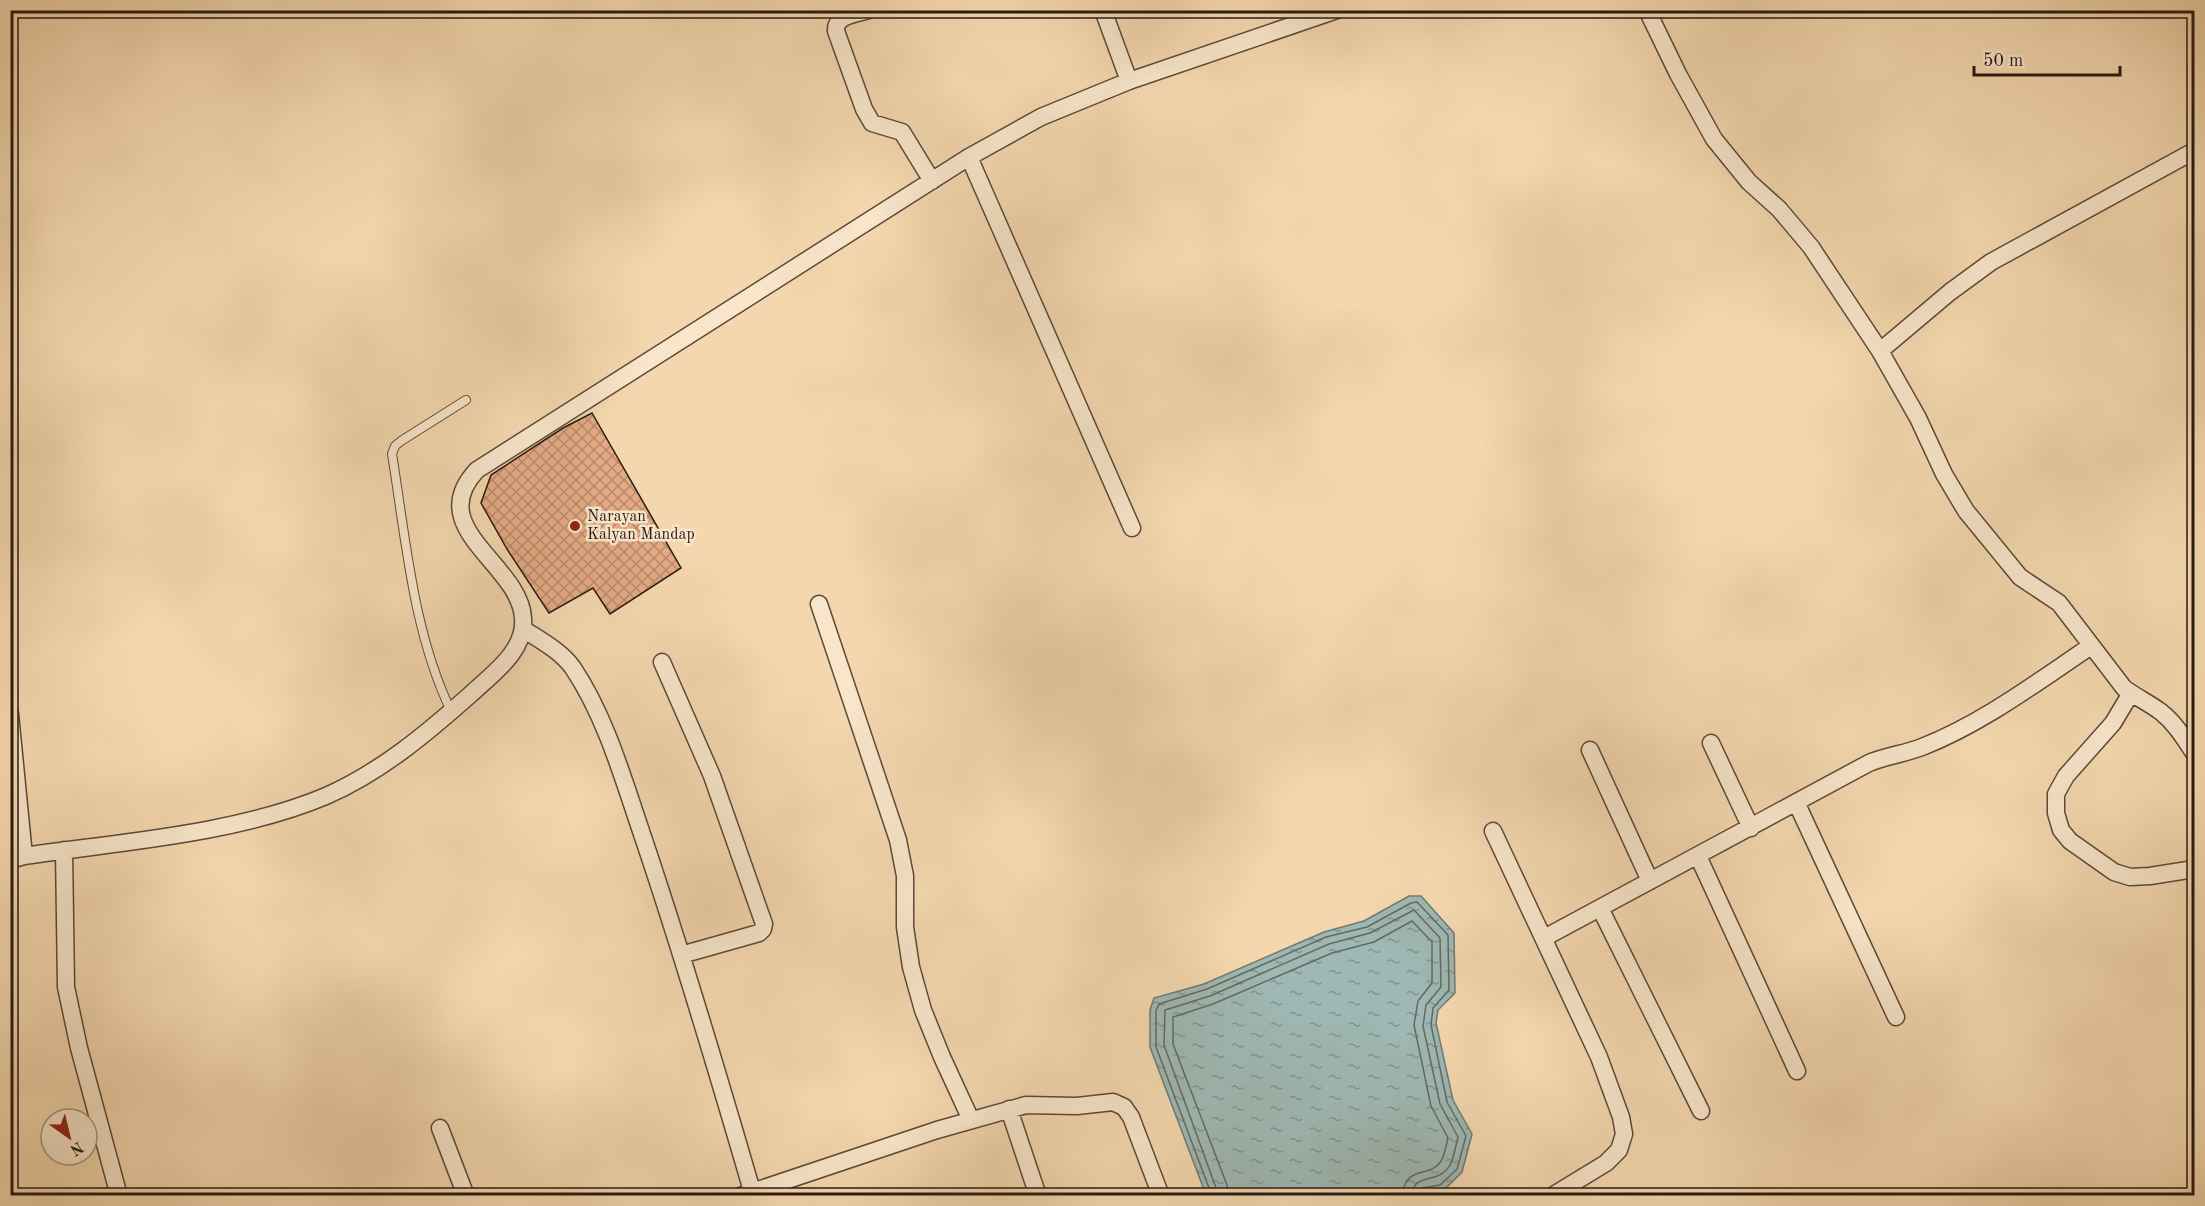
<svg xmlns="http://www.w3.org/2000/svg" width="2205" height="1206" viewBox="0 0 2205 1206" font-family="'Old Standard TT',serif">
<defs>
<pattern id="water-ripples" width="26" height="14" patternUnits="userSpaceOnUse" patternTransform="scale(1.5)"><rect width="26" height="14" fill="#9eb8b3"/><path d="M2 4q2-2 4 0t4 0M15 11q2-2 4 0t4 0" fill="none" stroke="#819590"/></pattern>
<pattern id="building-cross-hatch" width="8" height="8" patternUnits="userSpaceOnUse" patternTransform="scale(1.5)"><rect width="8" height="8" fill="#e3aa83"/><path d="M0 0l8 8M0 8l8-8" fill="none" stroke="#b88a6a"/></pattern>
</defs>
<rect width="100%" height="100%" fill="#f4d7ae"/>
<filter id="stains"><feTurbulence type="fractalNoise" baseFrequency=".00333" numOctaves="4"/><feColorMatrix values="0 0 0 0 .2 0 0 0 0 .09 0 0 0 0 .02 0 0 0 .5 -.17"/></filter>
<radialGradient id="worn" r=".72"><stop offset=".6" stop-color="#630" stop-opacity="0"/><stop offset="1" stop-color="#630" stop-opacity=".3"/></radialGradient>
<path fill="url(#water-ripples)" stroke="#6f7973" stroke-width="1.5" d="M1409,896H1421L1454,933L1455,993L1438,1010L1436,1023L1453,1100L1472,1134L1462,1172L1443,1191L1394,1196L1206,1195L1150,1047V1010L1154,998L1204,984L1324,932L1364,921Z"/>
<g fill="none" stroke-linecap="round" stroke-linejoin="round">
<path stroke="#636963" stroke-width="1.5" d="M1212,1196L1156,1047V1011L1159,1004L1207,989L1326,937L1367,927L1411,903L1417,902L1448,935L1449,990L1433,1008L1431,1025L1447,1102L1466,1136L1457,1169L1440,1185L1422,1188L1419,1196
M1219,1196L1164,1045L1165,1010L1210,996L1329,944L1370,933L1414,910L1440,938L1441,987L1426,1005L1423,1026L1440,1104L1458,1137C1456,1145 1454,1157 1450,1165C1438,1186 1413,1171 1412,1196
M1228,1196L1227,1185L1173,1044V1017L1213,1004L1332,953L1374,942L1412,921L1432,942V983L1418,1001L1414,1025L1431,1106L1448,1138C1446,1145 1445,1155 1441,1161C1430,1179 1404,1164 1403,1196"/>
</g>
<path fill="url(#building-cross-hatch)" stroke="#281a13" stroke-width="1.5" d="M592,413L681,568L610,614L593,588L549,613L507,549L481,503L491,475L563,428Z"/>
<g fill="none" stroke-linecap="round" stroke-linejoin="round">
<defs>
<path id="service" d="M451,711C413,632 406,540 392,454L395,446L401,441L466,400"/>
<path id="minor" d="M869,10C856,14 835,15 836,31L864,109L872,123L902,132L932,181
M1103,10L1129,81
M1647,10L1678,74L1714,139L1749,182L1779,209L1811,247L1880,351L1918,418L1944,474L1966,511L2020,577L2059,603L2124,688C2136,697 2149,703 2161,712C2175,723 2184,738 2194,753
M969,157L1132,528
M1880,351L1950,292L1991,262L2194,151
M819,604L898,840L905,876V927L911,967L923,1010L942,1057L971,1120
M523,629C540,640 561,651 573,668C607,719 624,782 644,840C683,956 718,1074 752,1191
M662,662L712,776L764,924L763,929L759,933L681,955
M2131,693L2113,723L2066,776L2056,794V813L2061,830L2070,841L2114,872L2130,877L2150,876L2194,869
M10,714L24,856
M1711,743L1751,828
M1590,750L1650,881
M1797,804L1896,1017
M1493,831L1599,1057L1621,1117L1624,1134L1619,1150L1606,1163L1552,1196
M64,850L66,987L79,1048L119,1196
M1698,856L1797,1071
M10,860L24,856C121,842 236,834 326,796C381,772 427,733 471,694C492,674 526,651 523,618C520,564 422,528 477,470L969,157L1041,117L1129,81L1337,10
M1600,908L1701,1111
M1544,938L1869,763C1886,756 1904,754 1922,747C1983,723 2037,682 2091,646
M1009,1109L1038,1196
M440,1128L466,1196
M740,1196L937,1130L1026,1105L1077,1106L1113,1102L1124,1107L1131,1117L1161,1196"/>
</defs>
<use href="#service" stroke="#5b493a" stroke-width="10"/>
<use href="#minor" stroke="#5b493a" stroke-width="19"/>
<use href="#service" stroke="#f8e5ca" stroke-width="8"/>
<use href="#minor" stroke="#f8e5ca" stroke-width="16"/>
</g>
<circle fill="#8f2418" stroke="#f8e5ca" stroke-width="2" cx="575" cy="526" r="6"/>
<g text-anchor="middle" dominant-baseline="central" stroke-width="5" stroke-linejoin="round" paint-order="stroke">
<g font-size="16" fill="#281a13" stroke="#f8e5ca" text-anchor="start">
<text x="587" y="517">Narayan<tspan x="587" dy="18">Kalyan Mandap</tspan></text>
</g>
</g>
<rect width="2205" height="1206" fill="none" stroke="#f4d7ae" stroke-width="36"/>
<rect x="12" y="12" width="2181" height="1182" fill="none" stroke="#281a13" stroke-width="3"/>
<rect x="18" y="18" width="2169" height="1170" fill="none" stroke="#281a13" stroke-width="1.5"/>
<g transform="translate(69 1137) rotate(146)"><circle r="28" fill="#f8e5ca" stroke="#a59481" stroke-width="1.5"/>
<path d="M0-4.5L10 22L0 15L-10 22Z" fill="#8f2418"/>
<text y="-9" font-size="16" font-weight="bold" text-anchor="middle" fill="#281a13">N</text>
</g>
<path d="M1974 66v9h146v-9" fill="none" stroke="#281a13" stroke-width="3"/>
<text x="1983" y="66" font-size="18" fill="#281a13" stroke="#f8e5ca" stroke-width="4.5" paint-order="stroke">50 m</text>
<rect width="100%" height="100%" filter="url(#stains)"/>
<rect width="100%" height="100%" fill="url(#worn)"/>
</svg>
